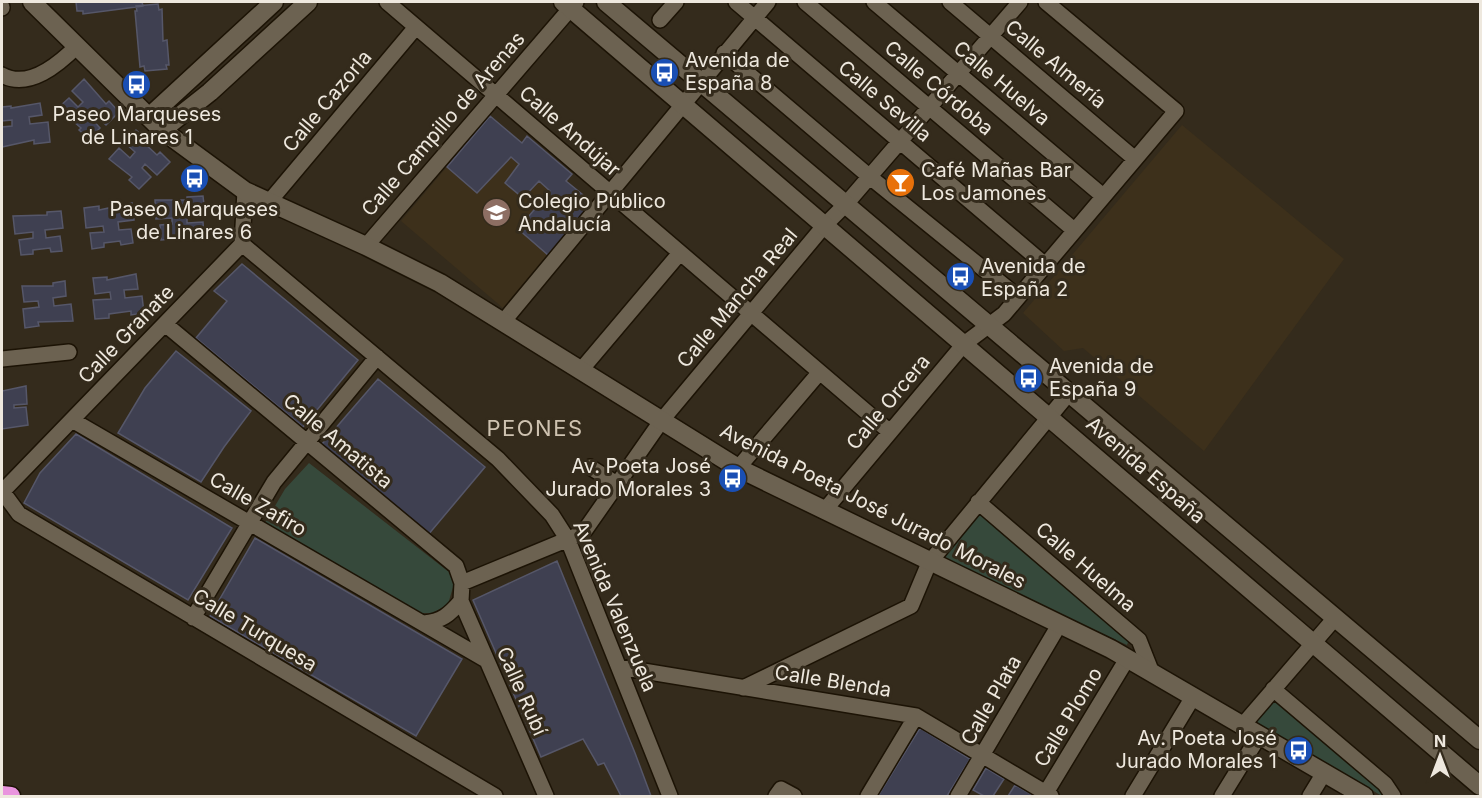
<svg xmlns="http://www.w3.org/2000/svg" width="1482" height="798" viewBox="0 0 1482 798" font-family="Inter,sans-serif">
<rect width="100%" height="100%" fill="#342b1c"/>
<path fill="#3d301b" d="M490,116L522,143L527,136L572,174L567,181L593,203L503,308L401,221Z
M1182,125L1344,259L1204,451L1083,348L1064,351L1023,313Z"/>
<path fill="#36493b" d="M309,463L449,572L454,584L448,604L433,613H419L265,523L285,489Z
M979,509L1131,634L1127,645L938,558Z
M1270,693L1381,788L1382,796L1254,721Z"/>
<path fill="#3f4051" stroke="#565769" stroke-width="1.5" d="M76,2H142L143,6L83,14V11H77Z
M158,4L159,10L162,9L163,41L167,40L169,65H166L167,69L145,71L144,66L140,67L135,11H137L136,6Z
M84,79L106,104L109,101L119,112L106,125L95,115L92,119L100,128L89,139L79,130L81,128L58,108L69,98L78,107L83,102L72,91Z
M40,103L42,115L29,117L30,124L48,122L50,142L34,144V140L2,147V127L12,126V120L2,121V107L11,106V108Z
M490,116L522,143L527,136L572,174L566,181L593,203L548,255L518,229L550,191L539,181L523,198L505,183L519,164L511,157L477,193L447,167Z
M136,130L146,139L143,142L157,155L160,152L170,162L157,175L145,164L142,168L151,177L139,189L129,180L132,177L109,159L119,148L130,158L135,152L124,142Z
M203,196L205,213L187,215V223L203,222L204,236H173V239L161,240L160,225L172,224V218L156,219L155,200H187V197Z
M132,203L134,220L118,222L119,230L131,229L133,243L121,245L120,241L104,243V247L92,249L90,233L104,232L103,226L86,228L84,208L99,206V210Z
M61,211L63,228L45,230L46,238L60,236L62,251L51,252L50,248L33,250V254L21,255L19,240L33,238V232L15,234L13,216L47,215V212Z
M242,264L358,360L303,427L196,338L227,301L214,291Z
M136,274L138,289L124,290L125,298L142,296L144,313L131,315V311L109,314V318L95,319L93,300L111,299L110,292L95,294L93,278L107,277V280Z
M65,281L66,296L53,298L54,306L71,304L73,321L38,322L39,326L25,328L23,309L39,307L38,301L24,302L22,286H53V283Z
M176,351L251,411L224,447L201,482L118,433L145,388Z
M378,379L485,467L428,535L322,444Z
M26,386L27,404L14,405V408L26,407L28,425L2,429V391Z
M76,434L232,528L188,600L24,503L40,473Z
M255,538L462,659L416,736L210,616Z
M557,561L635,753L651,796H621L604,763L598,765L583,739L541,757L473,600Z
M920,728L970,759L947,796H878Z
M986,768L1004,779L993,796H984L973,790Z
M1015,785L1033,795L1032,796H1008Z"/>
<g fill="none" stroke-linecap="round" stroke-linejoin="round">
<defs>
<path id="street" d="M387,2L890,432
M736,2L1044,264
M805,2L1074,230
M874,2L1103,196
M950,2L1135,159
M2,8V7
M660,20L676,2
M724,53L870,177L1018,297
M2,75C29,90 59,64 77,46
M269,202L416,27
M242,244L498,459L552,515L568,540L670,796
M366,246L576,2
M503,322L768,2
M165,324L456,566L462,583L461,601L546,796
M2,359L69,352
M581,370L680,253
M72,420L486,660
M590,467L617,484
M738,468L819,373
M2,491L19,514L495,796
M2,492L242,244L245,191
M978,502L1139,640L1152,673
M824,511L964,344L1004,314L1176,111L1046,2
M462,583L583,533L662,420L824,226L846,204L1020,2
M193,618L274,482L377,357
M424,623C442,621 449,615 461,601
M619,667L916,716L1051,796
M743,688L911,606L929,563L1069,393
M1273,689L1385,784L1393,796
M1242,726L1335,618
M776,796L781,789L794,796
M868,796L916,716
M958,796L1059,625
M1044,796L1127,659
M1133,796L1193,697
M1222,796L1259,736
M1310,796L1324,773"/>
<path id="secondary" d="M32,2L162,130L245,191L366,246L440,283L738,468L1111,649L1364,796
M563,2L1480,786
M606,2L1480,740
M149,117L274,2
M162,130L210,92L308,2"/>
<path id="highway" d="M2,795L11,796"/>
</defs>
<use href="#street" stroke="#1c1305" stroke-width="18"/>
<use href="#secondary" stroke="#1c1305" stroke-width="21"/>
<use href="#highway" stroke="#1c1305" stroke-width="21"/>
<use href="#street" stroke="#6c6251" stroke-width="15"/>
<use href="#secondary" stroke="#6c6251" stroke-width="18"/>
<use href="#highway" stroke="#e994de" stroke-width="18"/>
</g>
<defs>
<symbol id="bus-disc" viewBox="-11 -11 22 22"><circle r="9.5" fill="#1a4fb4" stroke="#342b1c"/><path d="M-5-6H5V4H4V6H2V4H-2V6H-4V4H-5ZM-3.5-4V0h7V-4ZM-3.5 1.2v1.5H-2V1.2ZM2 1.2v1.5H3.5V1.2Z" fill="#fff"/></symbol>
<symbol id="bar-disc" viewBox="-11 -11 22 22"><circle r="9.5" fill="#e8710a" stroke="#342b1c"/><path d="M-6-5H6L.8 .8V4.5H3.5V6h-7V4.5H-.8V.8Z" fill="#fff"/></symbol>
<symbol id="school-disc" viewBox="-11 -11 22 22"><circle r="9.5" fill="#8d6e63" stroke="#342b1c"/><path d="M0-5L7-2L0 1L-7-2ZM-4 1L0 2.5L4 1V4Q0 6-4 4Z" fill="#fff"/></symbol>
</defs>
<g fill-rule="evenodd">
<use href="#bus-disc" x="648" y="56" width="33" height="33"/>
<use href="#bus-disc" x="120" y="68" width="33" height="33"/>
<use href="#bus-disc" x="178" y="162" width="33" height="33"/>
<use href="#bar-disc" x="884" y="166" width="33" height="33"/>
<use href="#school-disc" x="480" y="196" width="33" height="33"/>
<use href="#bus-disc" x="944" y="260" width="33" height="33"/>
<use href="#bus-disc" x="1012" y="362" width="33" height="33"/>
<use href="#bus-disc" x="716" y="462" width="33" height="33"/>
<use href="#bus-disc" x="1282" y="734" width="33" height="33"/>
</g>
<g text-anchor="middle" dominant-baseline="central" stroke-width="6" stroke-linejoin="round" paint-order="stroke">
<g font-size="20" fill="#eee8de" stroke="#342b1c" text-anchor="start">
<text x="685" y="60">Avenida de<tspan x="685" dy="23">España 8</tspan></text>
<text x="137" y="114" text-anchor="middle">Paseo Marqueses<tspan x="137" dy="23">de Linares 1</tspan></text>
<text x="921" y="170">Café Mañas Bar<tspan x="921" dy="23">Los Jamones</tspan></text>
<text x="518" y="201">Colegio Público<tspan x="518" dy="23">Andalucía</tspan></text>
<text x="194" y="209" text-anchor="middle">Paseo Marqueses<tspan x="194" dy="23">de Linares 6</tspan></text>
<text x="981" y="266">Avenida de<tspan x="981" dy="23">España 2</tspan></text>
<text x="1049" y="366">Avenida de<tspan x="1049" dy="23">España 9</tspan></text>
<text x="711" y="466" text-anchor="end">Av. Poeta José<tspan x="711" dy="23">Jurado Morales 3</tspan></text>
<text x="1277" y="738" text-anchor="end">Av. Poeta José<tspan x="1277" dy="23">Jurado Morales 1</tspan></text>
</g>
<g font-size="20" fill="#eee8de" stroke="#342b1c">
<text transform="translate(1056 64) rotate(40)">Calle Almería</text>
<text transform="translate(1002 83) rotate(40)">Calle Huelva</text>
<text transform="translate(939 88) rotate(40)">Calle Córdoba</text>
<text transform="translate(327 101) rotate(-50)">Calle Cazorla</text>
<text transform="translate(885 101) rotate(40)">Calle Sevilla</text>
<text transform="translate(443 124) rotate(-49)">Calle Campillo de Arenas</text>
<text transform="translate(570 131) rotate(41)">Calle Andújar</text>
<text transform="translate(737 298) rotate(-50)">Calle Mancha Real</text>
<text transform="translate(126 334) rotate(-46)">Calle Granate</text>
<text transform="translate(888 402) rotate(-50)">Calle Orcera</text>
<text transform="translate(338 441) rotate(40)">Calle Amatista</text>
<text transform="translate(1146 470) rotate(41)">Avenida España</text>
<text transform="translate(258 504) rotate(30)">Calle Zafiro</text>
<text transform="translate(873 506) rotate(27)">Avenida Poeta José Jurado Morales</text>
<text transform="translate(1086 567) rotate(41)">Calle Huelma</text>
<text transform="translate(615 606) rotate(67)">Avenida Valenzuela</text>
<text transform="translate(255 630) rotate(31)">Calle Turquesa</text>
<text transform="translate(833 681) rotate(9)">Calle Blenda</text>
<text transform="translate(522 691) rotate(66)">Calle Rubí</text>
<text transform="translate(991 700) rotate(-60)">Calle Plata</text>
<text transform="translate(1068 717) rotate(-59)">Calle Plomo</text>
</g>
<g font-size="22" letter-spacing="1.5" fill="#cec2b0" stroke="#342b1c">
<text x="535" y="428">PEONES</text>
</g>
</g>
<rect width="1482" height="798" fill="none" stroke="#eee8de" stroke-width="6"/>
<g transform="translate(1440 756)" stroke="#342b1c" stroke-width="4.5" paint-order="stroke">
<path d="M0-4.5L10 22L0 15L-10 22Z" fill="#eee8de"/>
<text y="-9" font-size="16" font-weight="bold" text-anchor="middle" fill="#eee8de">N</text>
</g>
</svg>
